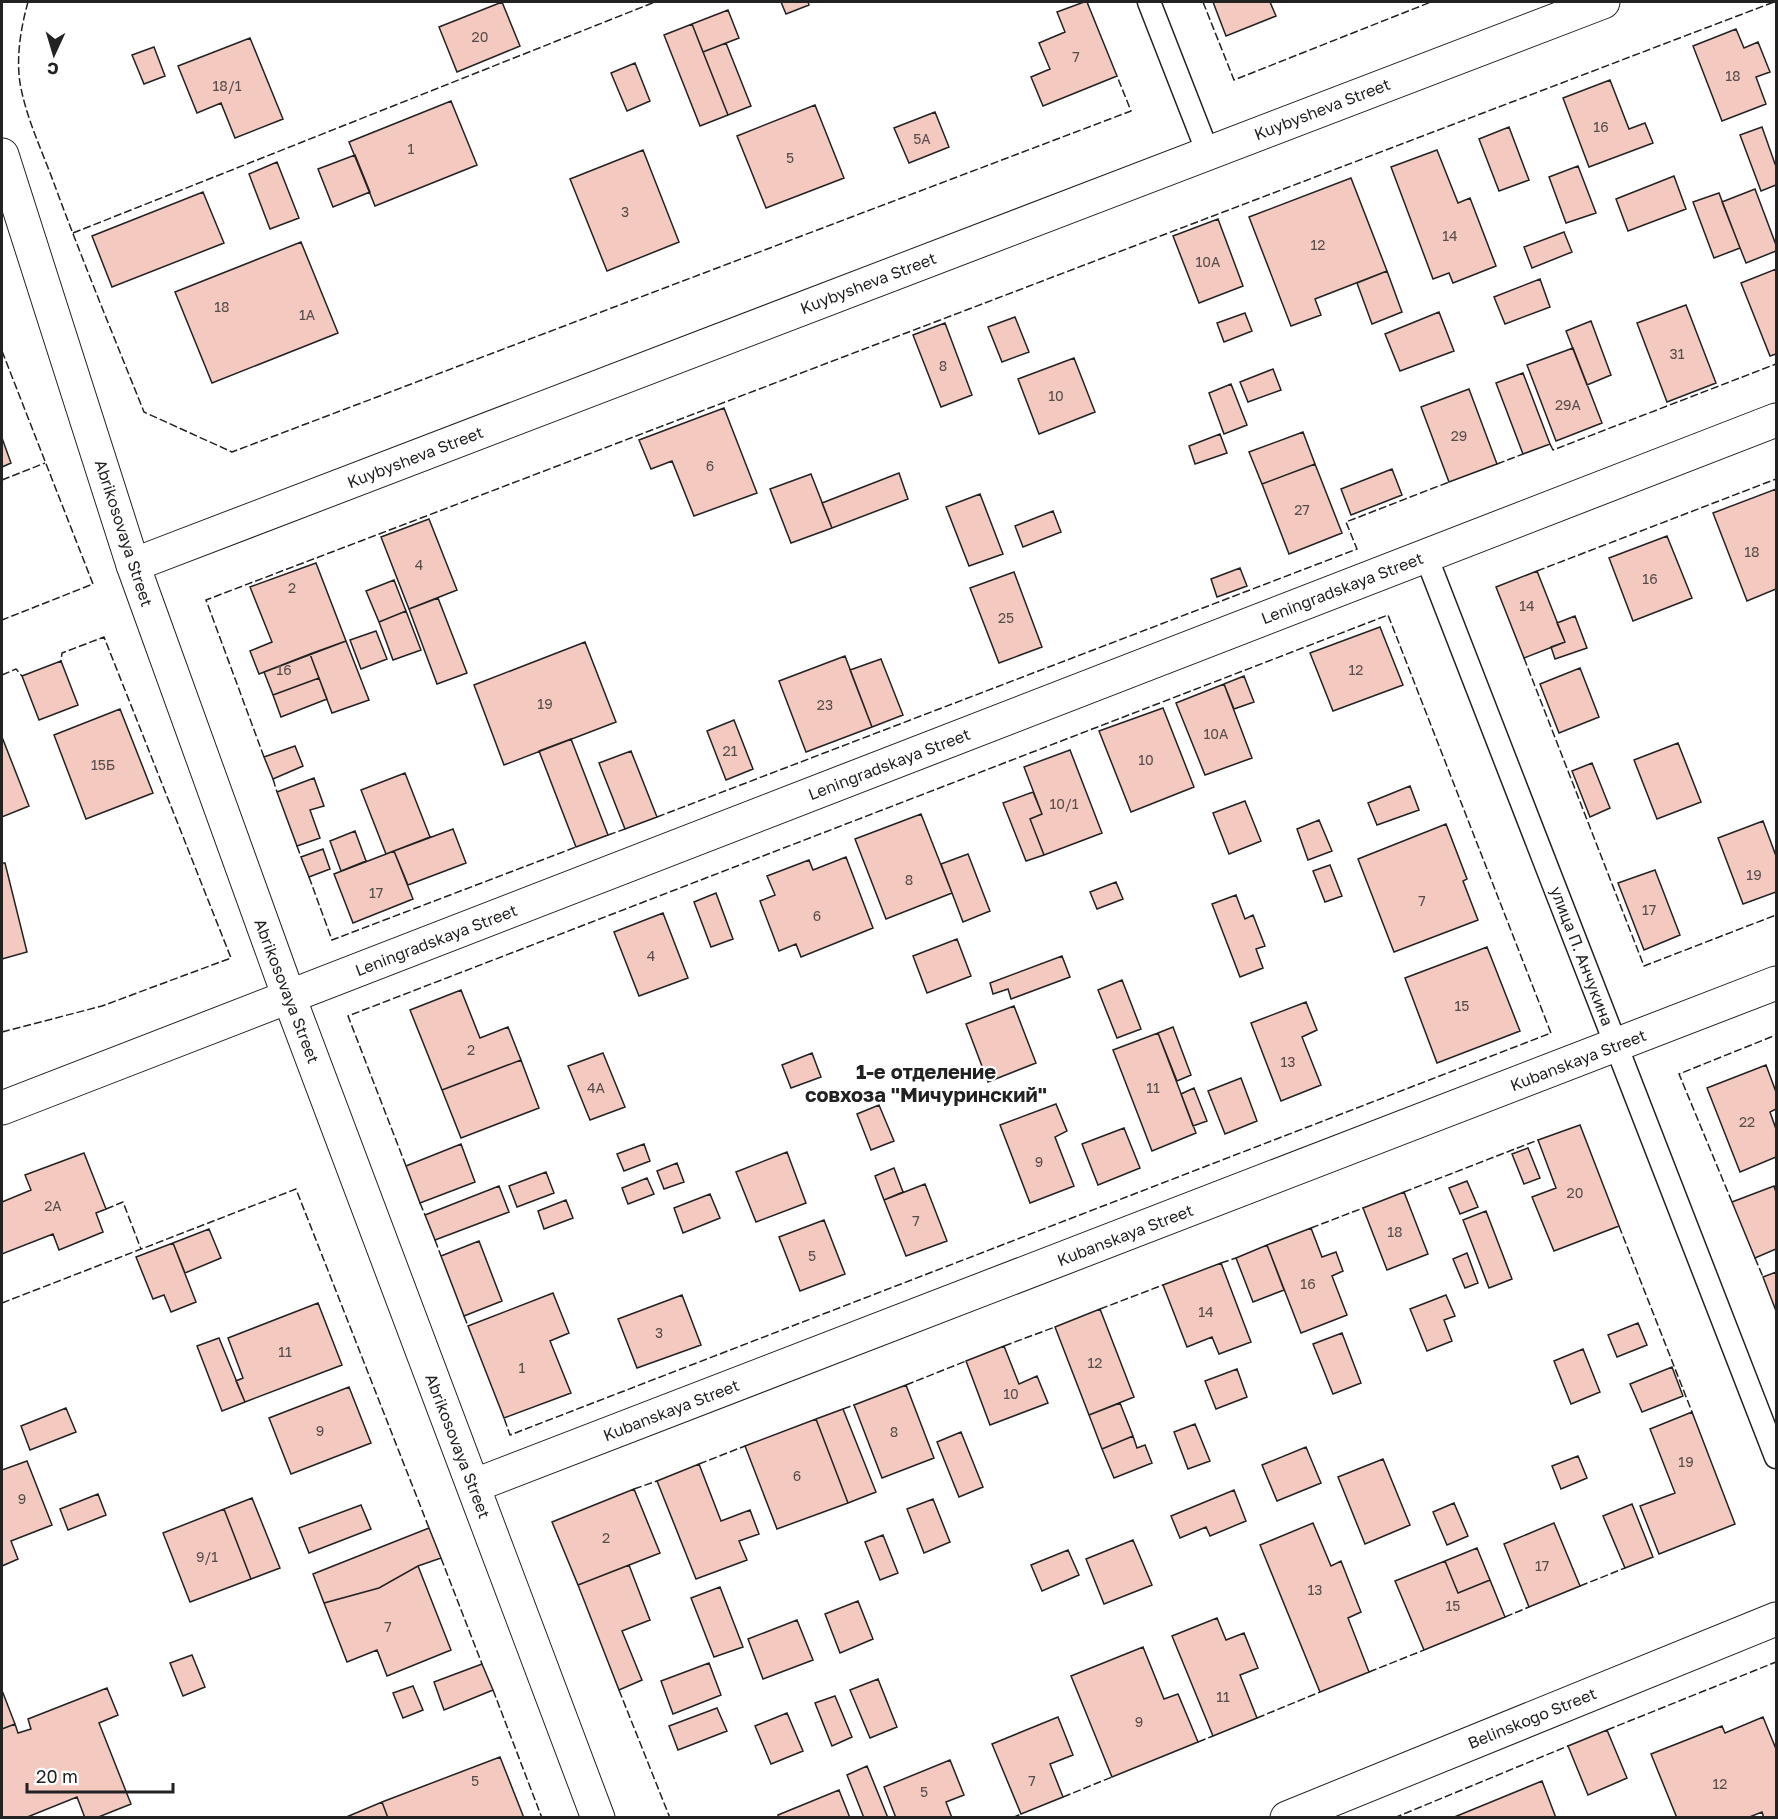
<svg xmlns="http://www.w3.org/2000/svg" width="1778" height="1819" viewBox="0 0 1778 1819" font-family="'Golos Text',sans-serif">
<rect width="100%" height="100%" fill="#fff"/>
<path fill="#f3c9c0" stroke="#222" stroke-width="1.5" d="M502,2L520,46L457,72L439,27Z
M781,2H808L809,5L786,14Z
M1084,2H1087L1117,76L1043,106L1031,77L1050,69L1039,43L1065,32L1057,12Z
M1213,2H1270L1276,16L1226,36Z
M728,10L739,38L703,52L692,24Z
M692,24L728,115L700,126L664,35Z
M1736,29L1744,48L1758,42L1770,72L1756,77L1766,104L1722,121L1693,46Z
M250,38L283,119L235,138L221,103L197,113L178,66Z
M726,43L751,106L728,115L703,52Z
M154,47L165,76L144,84L132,55Z
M635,63L650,101L627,111L611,73Z
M1610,80L1629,129L1645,123L1653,143L1589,167L1563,98Z
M451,101L477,165L375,206L349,142Z
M815,105L844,178L766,208L737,136Z
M935,112L949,147L909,163L894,128Z
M1509,127L1529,180L1499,191L1479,139Z
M1762,127L1775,164L1776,163V185L1761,191L1740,135Z
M643,150L679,242L607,271L570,179Z
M1437,150L1458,203L1470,198L1496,266L1453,283L1449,273L1433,279L1391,167Z
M355,155L370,192L333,207L318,169Z
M277,162L299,218L270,229L249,174Z
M1578,166L1596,213L1566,223L1549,177Z
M1674,176L1686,209L1628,231L1616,199Z
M1351,178L1387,271L1315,299L1321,315L1291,326L1249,217Z
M1755,189L1776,245V251L1746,263L1722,202Z
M203,192L224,243L112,287L92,236Z
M1719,193L1740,248L1714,258L1693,202Z
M1218,219L1243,286L1199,303L1173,236Z
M1564,232L1572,252L1532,268L1524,247Z
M301,242L338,333L212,383L175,292Z
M1776,269V354L1770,356L1741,283Z
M1387,271L1402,312L1372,324L1357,283Z
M1540,279L1550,307L1505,324L1494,297Z
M1686,305L1716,383L1667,402L1637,323Z
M1439,312L1454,351L1400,371L1385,334Z
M1245,313L1252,331L1224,342L1217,323Z
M1015,317L1029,352L1002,362L988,327Z
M1591,321L1611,375L1587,385L1566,331Z
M945,323L972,395L941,407L913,335Z
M1573,348L1602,423L1556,441L1527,365Z
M1074,358L1095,412L1039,434L1018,379Z
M1273,369L1281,390L1248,402L1240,382Z
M1523,373L1550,444L1523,454L1496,383Z
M1231,384L1247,425L1224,434L1209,393Z
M1469,389L1497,464L1449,482L1421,407Z
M724,408L757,493L694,516L672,461L651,469L639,440Z
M1303,432L1315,464L1262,484L1249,452Z
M1220,434L1227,453L1195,464L1189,446Z
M2,438L11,463L2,467Z
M1315,464L1342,533L1289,554L1262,484Z
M1392,469L1402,495L1351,515L1341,489Z
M899,473L908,499L832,528L822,503Z
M811,474L832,528L791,543L770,489Z
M1776,489V589L1747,601L1713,513Z
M980,494L1003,554L969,566L946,507Z
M1053,511L1061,532L1023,547L1015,526Z
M429,519L457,590L409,609L381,537Z
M1667,536L1692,598L1633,621L1609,558Z
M316,563L346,641L259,674L250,651L272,642L250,587Z
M1240,568L1247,586L1217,597L1211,579Z
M1537,571L1565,642L1524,658L1496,587Z
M1014,572L1042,647L999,663L970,588Z
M394,580L406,611L379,622L366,591Z
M438,598L467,673L437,684L409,609Z
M406,611L421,650L393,660L379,622Z
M1575,616L1587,648L1555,659L1551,647L1565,642L1557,623Z
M1380,627L1403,685L1333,711L1310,653Z
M376,631L387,659L361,669L350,640Z
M346,641L369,700L332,713L310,654Z
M585,642L616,722L504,765L474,685Z
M310,654L319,678L273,695L264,672Z
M845,656L872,727L806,752L779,681Z
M881,659L903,715L872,727L850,670Z
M61,661L78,705L39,720L22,676Z
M1580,668L1599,717L1559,733L1540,684Z
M1244,676L1254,702L1234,709L1224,684Z
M319,678L327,699L281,717L273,695Z
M1224,684L1252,758L1205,775L1176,703Z
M1163,708L1194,787L1131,812L1099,731Z
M120,709L153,793L86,819L54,735Z
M734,720L753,769L726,780L707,731Z
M2,737L29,806L2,817Z
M571,739L608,835L576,847L539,751Z
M1678,743L1701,802L1657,819L1634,760Z
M295,746L303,766L273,779L264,757Z
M1070,750L1102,833L1044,855L1030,819L1042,814L1024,767Z
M631,751L657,817L625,829L599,763Z
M1592,763L1610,808L1590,817L1572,771Z
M405,773L430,837L386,854L361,790Z
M314,778L324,806L310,810L320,838L297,846L277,792Z
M1410,786L1419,810L1377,825L1368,803Z
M1033,792L1042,814L1030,819L1044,855L1026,861L1003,803Z
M1245,801L1261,841L1229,854L1213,813Z
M921,814L952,893L886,919L855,839Z
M1319,820L1332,851L1308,860L1297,829Z
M1763,821L1776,856V892L1743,904L1718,838Z
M1446,824L1467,879L1463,881L1478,920L1394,952L1358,859Z
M453,829L466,863L408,885L394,851Z
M355,831L366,861L341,871L330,841Z
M323,849L330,869L309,877L301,857Z
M394,851L413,899L353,923L334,874Z
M968,854L990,911L963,922L941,864Z
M846,857L873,928L801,957L796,944L779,951L760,901L775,895L767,876L809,860L813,870Z
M2,863H5L27,952L2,959Z
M1330,865L1342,896L1325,902L1313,871Z
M1655,870L1680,935L1644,950L1618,883Z
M1116,882L1123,899L1097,909L1090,892Z
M716,893L733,939L711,947L694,902Z
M1236,895L1245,919L1253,915L1265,946L1256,949L1263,968L1240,977L1212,904Z
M663,913L688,978L639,996L614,932Z
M957,939L971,976L927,993L913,956Z
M1487,947L1520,1031L1437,1063L1405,978Z
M1062,956L1070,977L1011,999L1008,989L993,994L990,983Z
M1122,980L1141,1029L1117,1038L1098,990Z
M461,990L480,1038L508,1027L521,1060L442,1090L410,1010Z
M1306,1002L1317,1030L1302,1037L1321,1085L1281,1101L1251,1023Z
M1014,1006L1036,1063L988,1082L966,1024Z
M1173,1027L1191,1075L1177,1081L1158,1033Z
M1158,1033L1196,1133L1152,1151L1113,1050Z
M603,1053L625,1107L590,1120L568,1066Z
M812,1053L821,1077L791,1088L782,1065Z
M521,1060L539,1108L461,1138L442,1090Z
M1766,1065L1776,1092V1109L1770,1112L1776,1129V1157L1740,1172L1707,1088Z
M1241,1078L1257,1121L1225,1134L1208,1091Z
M1194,1088L1207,1121L1193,1126L1181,1094Z
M1056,1104L1067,1131L1055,1137L1074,1186L1030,1203L1000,1125Z
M879,1105L894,1141L871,1150L857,1114Z
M1580,1125L1619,1226L1554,1251L1532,1197L1556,1188L1538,1140Z
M1124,1128L1140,1168L1098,1185L1082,1144Z
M461,1144L475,1182L420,1203L406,1166Z
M644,1144L650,1161L624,1171L617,1154Z
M1528,1148L1540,1178L1524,1184L1512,1154Z
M787,1152L806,1203L756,1222L736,1172Z
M84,1153L106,1209L96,1213L103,1232L59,1250L53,1234L2,1254V1202L31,1190L25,1175Z
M677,1163L684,1182L664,1189L657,1171Z
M894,1168L903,1192L884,1200L875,1176Z
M546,1172L554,1193L517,1207L509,1186Z
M647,1178L654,1194L628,1204L622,1188Z
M1467,1181L1478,1207L1460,1214L1449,1188Z
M925,1184L947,1241L906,1256L884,1200Z
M499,1186L509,1212L435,1240L425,1215Z
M1774,1186L1776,1192V1249L1755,1258L1732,1202Z
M1404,1192L1428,1254L1387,1270L1363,1208Z
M710,1194L720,1218L683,1233L674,1208Z
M566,1200L573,1218L544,1229L538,1211Z
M1486,1211L1512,1279L1489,1288L1463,1220Z
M824,1220L845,1274L800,1291L779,1237Z
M1311,1228L1322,1257L1336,1252L1343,1271L1332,1276L1347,1315L1301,1333L1267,1245Z
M209,1229L221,1258L185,1273L173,1243Z
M479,1241L502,1301L464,1316L441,1256Z
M173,1243L196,1302L171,1312L164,1295L153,1299L136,1257Z
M1267,1245L1284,1290L1253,1302L1236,1258Z
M1467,1253L1478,1283L1465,1288L1453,1259Z
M1221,1263L1251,1342L1219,1354L1212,1337L1187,1347L1163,1285Z
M1776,1272V1311L1763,1277Z
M553,1293L569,1333L550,1341L571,1393L504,1418L468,1326Z
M682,1295L701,1345L637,1368L618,1319Z
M1446,1295L1455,1316L1444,1320L1452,1341L1427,1351L1410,1309Z
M318,1303L342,1365L245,1402L236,1381L243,1378L228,1338Z
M1100,1309L1134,1397L1089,1415L1055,1327Z
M1638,1323L1647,1345L1617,1357L1608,1335Z
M1342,1333L1361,1383L1333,1394L1313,1344Z
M219,1338L245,1402L222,1411L197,1346Z
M1004,1346L1019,1384L1037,1376L1048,1403L990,1425L966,1361Z
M1583,1349L1600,1392L1571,1404L1554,1361Z
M1672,1367L1683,1396L1642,1412L1630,1384Z
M1237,1369L1247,1397L1216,1409L1205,1381Z
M906,1385L934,1458L882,1478L854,1405Z
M349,1387L371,1443L291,1474L269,1418Z
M1120,1403L1133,1436L1102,1449L1089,1415Z
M66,1408L76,1432L30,1450L21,1426Z
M843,1409L876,1492L848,1503L816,1419Z
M1692,1412L1735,1524L1659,1554L1640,1506L1675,1493L1650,1429Z
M816,1419L848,1503L777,1529L745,1446Z
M1195,1424L1210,1461L1188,1469L1174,1432Z
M961,1432L983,1487L959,1497L937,1442Z
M1133,1436L1137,1448L1145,1445L1152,1463L1114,1478L1102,1449Z
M1306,1447L1321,1483L1277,1501L1262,1465Z
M1578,1456L1587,1478L1561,1489L1552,1466Z
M1383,1459L1410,1525L1365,1544L1338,1477Z
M27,1461L52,1525L11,1541L18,1559L2,1566V1470Z
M699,1464L721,1521L750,1510L759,1534L739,1541L747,1560L696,1579L657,1481Z
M634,1489L660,1553L578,1585L552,1522Z
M1234,1490L1246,1521L1210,1536L1206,1527L1180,1538L1171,1516Z
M98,1494L106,1515L68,1530L60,1509Z
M252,1498L280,1568L251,1579L224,1509Z
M933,1499L950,1542L924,1553L907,1509Z
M1454,1503L1468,1536L1447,1545L1433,1512Z
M1632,1504L1653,1557L1625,1568L1603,1516Z
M361,1505L371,1529L309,1553L299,1528Z
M224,1509L251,1579L190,1602L163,1533Z
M1313,1523L1331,1566L1341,1561L1361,1612L1348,1618L1369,1672L1320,1692L1260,1545Z
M1554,1523L1580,1586L1529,1607L1504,1544Z
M429,1528L441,1558L418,1566L379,1588L324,1603L313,1574Z
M883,1535L898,1573L880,1580L865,1542Z
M1133,1540L1152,1585L1104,1604L1086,1559Z
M1477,1548L1490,1580L1458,1593L1445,1561Z
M1068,1550L1079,1575L1042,1591L1031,1565Z
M1445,1561L1458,1593L1490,1580L1505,1617L1424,1650L1395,1581Z
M629,1565L650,1620L622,1631L642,1680L619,1690L578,1585Z
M418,1566L451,1650L387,1676L377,1650L347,1662L324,1603L379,1588Z
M720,1587L743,1647L714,1657L691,1598Z
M858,1601L873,1639L840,1653L825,1614Z
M1217,1618L1226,1640L1244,1633L1258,1668L1240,1675L1257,1718L1213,1736L1172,1636Z
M797,1620L813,1660L763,1679L748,1639Z
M1143,1647L1164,1699L1178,1694L1198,1742L1112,1777L1071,1676Z
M192,1655L205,1687L183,1696L170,1663Z
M709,1663L721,1695L673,1714L661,1681Z
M482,1664L493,1690L444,1710L434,1682Z
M878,1679L897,1727L870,1738L850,1690Z
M413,1686L423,1710L403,1718L393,1693Z
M107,1688L118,1715L99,1723L131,1804L96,1818H85L77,1797L25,1818H2V1729L15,1724L18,1733L31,1729L28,1719Z
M3,1693L15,1724L2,1729V1694Z
M835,1696L852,1737L832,1746L815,1703Z
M717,1708L727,1731L678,1750L669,1726Z
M787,1713L803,1751L771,1764L755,1726Z
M1058,1717L1073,1755L1050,1764L1063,1797L1021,1814L992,1744Z
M1763,1717L1776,1749V1818H1764L1762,1812L1747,1818H1677L1651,1754L1722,1726L1725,1733Z
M1607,1730L1627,1778L1588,1795L1568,1746Z
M500,1757L524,1818H388L382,1802Z
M950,1760L964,1795L946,1802L952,1818H896L884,1787Z
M867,1766L888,1818H864L847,1775Z
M1542,1781L1556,1818H1452Z
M839,1790L850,1818H779L778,1815Z
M382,1802L388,1818H344Z"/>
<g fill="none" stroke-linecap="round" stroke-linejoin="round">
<defs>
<path id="service" d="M1149,2L1208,153
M1426,556L1776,1457"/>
<path id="minor" d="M133,565L1603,2
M289,997L598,1818
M473,1486L1776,983
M1287,1818L1776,1619"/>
<path id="tertiary" d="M2,155L133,565L289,997
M2,1108L1776,420"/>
</defs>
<use href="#service" stroke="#222" stroke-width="25"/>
<use href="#minor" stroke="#222" stroke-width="35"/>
<use href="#tertiary" stroke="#222" stroke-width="35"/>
<use href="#service" stroke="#fff" stroke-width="22"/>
<use href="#minor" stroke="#fff" stroke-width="33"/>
<use href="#tertiary" stroke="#fff" stroke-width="33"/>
<path stroke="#222" stroke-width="1.5" stroke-dasharray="8 3" stroke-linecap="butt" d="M28,2C21,27 16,56 20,83C26,118 43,153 55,186C83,262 114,337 144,412L232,452L1131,111L1117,76
M1203,2L1234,80L1431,2
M73,233L655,2
M2,351L93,584L2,620
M1550,444L1553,450L1776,364
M1497,464L1523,454
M2,480L45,463
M1537,571L1776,479
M1524,658L1644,966L1776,915
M2,675L16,669L22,676
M264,757L206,600L1774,2
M273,779L277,792
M657,817L1357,549L1346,522L1449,482
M608,835L625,829
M297,846L301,857
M309,877L332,940L576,847
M2,1032L102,1006L231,958L104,637L62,653L61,661
M406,1166L348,1016L1388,615L1551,1033L510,1435L504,1418
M1404,1192L1538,1140
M1732,1202L1679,1074L1776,1035
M420,1203L425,1215
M106,1209L123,1202L141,1249
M1619,1226L1692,1412
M1311,1228L1363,1208
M435,1240L441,1256
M1755,1258L1763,1277
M1221,1263L1236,1258
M2,1303L296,1189L429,1528
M1100,1309L1163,1285
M464,1316L468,1326
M1004,1346L1055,1327
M906,1385L966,1361
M843,1409L854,1405
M699,1464L745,1446
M634,1489L657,1481
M441,1558L482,1664
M1580,1586L1625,1568
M1505,1617L1529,1607
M1369,1672L1424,1650
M493,1690L542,1818
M619,1690L670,1818
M1257,1718L1320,1692
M1607,1730L1776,1662
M1198,1742L1213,1736
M1063,1797L1112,1777
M1012,1818L1021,1814
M1394,1818L1568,1746"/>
</g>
<g text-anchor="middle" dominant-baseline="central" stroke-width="4.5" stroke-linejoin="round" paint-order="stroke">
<g font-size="14" fill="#564c4a">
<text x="480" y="36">20</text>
<text x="1076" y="56">7</text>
<text x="1733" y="75">18</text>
<text x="227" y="85">18/1</text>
<text x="1601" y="126">16</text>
<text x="922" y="138">5А</text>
<text x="411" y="148">1</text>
<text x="790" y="157">5</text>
<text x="625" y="211">3</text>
<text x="1450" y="235">14</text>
<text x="1318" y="244">12</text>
<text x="1208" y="261">10А</text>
<text x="222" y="306">18</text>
<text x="307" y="314">1А</text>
<text x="1677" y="353">31</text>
<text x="943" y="365">8</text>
<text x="1056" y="395">10</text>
<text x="1568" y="404">29А</text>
<text x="1459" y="435">29</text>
<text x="710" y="465">6</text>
<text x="1302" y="509">27</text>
<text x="1752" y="551">18</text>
<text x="419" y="564">4</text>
<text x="1650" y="578">16</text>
<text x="292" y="587">2</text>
<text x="1527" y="605">14</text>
<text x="1006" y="617">25</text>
<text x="284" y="669">16</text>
<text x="1356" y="669">12</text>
<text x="545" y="703">19</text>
<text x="825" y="704">23</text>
<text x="1216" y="733">10А</text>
<text x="730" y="750">21</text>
<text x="1146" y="759">10</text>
<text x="103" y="764">15Б</text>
<text x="1064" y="803">10/1</text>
<text x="1754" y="874">19</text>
<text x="909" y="879">8</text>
<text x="376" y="892">17</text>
<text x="1422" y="900">7</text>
<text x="1649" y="909">17</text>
<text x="817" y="915">6</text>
<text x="651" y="955">4</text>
<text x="1462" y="1005">15</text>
<text x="471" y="1049">2</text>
<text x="1288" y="1061">13</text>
<text x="596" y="1087">4А</text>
<text x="1153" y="1087">11</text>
<text x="1747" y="1121">22</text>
<text x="1039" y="1161">9</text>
<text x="1575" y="1192">20</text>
<text x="53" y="1205">2А</text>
<text x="916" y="1220">7</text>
<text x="1395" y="1231">18</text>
<text x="812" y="1255">5</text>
<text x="1308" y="1283">16</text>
<text x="1206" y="1311">14</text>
<text x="659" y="1332">3</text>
<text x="285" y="1351">11</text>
<text x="1095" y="1362">12</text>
<text x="522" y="1367">1</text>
<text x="1011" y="1393">10</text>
<text x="320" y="1430">9</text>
<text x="894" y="1431">8</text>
<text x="1686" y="1461">19</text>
<text x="797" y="1475">6</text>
<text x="22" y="1498">9</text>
<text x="606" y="1537">2</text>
<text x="207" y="1556">9/1</text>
<text x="1542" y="1565">17</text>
<text x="1315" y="1589">13</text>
<text x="1453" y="1605">15</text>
<text x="388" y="1626">7</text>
<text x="1223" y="1696">11</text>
<text x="1139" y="1721">9</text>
<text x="475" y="1780">5</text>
<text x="1032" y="1780">7</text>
<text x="1720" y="1783">12</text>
<text x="924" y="1791">5</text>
</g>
<g font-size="16" fill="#222" stroke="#fff">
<text transform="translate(1322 109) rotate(-21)">Kuybysheva Street</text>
<text transform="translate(868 283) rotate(-21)">Kuybysheva Street</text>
<text transform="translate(415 457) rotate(-21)">Kuybysheva Street</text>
<text transform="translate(124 533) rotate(72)">Abrikosovaya Street</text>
<text transform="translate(1342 588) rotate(-21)">Leningradskaya Street</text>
<text transform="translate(889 764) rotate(-21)">Leningradskaya Street</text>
<text transform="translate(436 940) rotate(-21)">Leningradskaya Street</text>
<text transform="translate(1582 956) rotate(69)">улица П. Анчукина</text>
<text transform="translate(287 991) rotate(69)">Abrikosovaya Street</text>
<text transform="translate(1578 1060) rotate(-21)">Kubanskaya Street</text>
<text transform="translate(1125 1235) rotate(-21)">Kubanskaya Street</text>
<text transform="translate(671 1410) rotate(-21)">Kubanskaya Street</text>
<text transform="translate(458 1446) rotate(69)">Abrikosovaya Street</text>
<text transform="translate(1532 1718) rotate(-22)">Belinskogo Street</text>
</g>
<g font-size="20" font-weight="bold" fill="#222" stroke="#fff">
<text x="926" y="1071">1-е отделение<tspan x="926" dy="23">совхоза "Мичуринский"</tspan></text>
</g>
</g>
<rect width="1778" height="1819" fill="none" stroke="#222222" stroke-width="6"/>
<g transform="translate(54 54) rotate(184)" stroke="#ffffff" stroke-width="4.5" paint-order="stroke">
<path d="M0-4.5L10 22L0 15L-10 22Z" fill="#222222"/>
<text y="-9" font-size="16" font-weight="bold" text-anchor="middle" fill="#222222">С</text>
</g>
<path d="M27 1783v9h146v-9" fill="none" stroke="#222222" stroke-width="3"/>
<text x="36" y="1783" font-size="18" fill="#222222" stroke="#ffffff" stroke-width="4.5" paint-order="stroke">20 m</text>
</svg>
